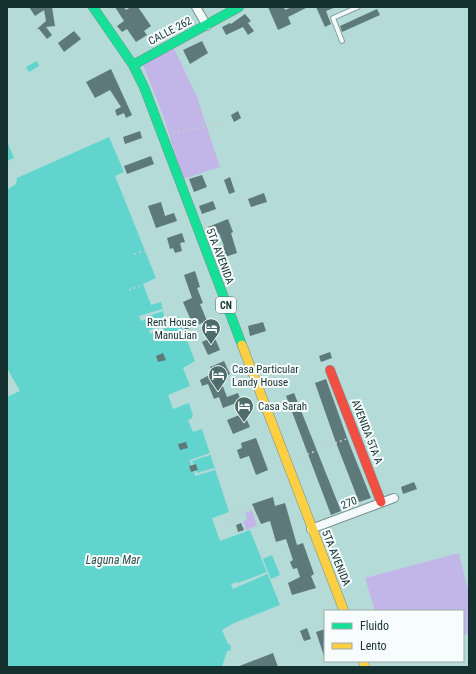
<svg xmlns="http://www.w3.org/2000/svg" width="476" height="674" viewBox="0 0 476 674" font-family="'Roboto Condensed',sans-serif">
<rect width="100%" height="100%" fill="#b4dbd7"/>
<path fill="#c2b6e9" d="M173,46L197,97L220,167L183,179L163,115L142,62Z
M252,510L257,526L246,530L243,521L247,520L245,513Z
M459,553L469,595V633L463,635V611H375L365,578Z"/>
<path fill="#61d5cd" d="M37,61L39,66L29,72L26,67Z
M109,137L124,172L115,176L156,278L143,284L151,305L161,302L165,320L178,316L195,361L183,368L190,386L168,395L173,409L189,403L193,415L192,418L188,420L193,432L202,429L229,512L212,518L220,541L250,530L280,605L234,623L222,630L228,644H230L231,650L227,651L222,667H7V397L20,391L7,368V190L16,184L17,178Z
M7,141L14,158L7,161Z
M272,555L280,575L271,579L263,559Z"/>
<path fill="#b4dbd7" d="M162,309L163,311L146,317V319L141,321L139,316Z
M179,321L180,322L150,334L149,330Z
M210,453V455L192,461L193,464H196L198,470L196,471L197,473L214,468L215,470L195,476L194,471L191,472L189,466L191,465L190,460Z
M267,572V574L233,589L231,584L237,582L238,583Z"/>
<path fill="#5d7979" d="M29,7H52L55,26L46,27L52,35L47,39L39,29H37L46,21L44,10L35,16Z
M115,7H124L126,10L131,7H138L151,26L144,31L147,35L136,42L127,29L122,32L117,26L124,21Z
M268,7H284L285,10L292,7H308L288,17L291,24L278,30Z
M316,7H336L326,11L331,24L325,27Z
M377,9L380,15L342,32L340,26Z
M245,14L251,21L248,23L254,31L248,35L243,27L226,35L222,27L230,23L231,24Z
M74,31L81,39L64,52L58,43Z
M202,41L208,53L190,64L183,50Z
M111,69L132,115L126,118L124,113L117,116L115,110L121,107L110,90L95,98L86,82Z
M238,111L241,118L234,122L231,115Z
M140,131L142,138L125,144L123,137Z
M151,156L154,164L127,174L124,166Z
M202,175L207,187L194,192L189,179Z
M230,177L235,192L229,194L224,180Z
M264,193L267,202L251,207L248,199Z
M213,201L216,209L202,214L199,206Z
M161,202L165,216L174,213L177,221L156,228L148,206Z
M228,219L233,232L231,233L237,253L219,259L216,249L224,246L219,233L216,234L215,231L210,233L208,227Z
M182,233L185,242L180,243L182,251L175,253L173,248L170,249L167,238Z
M195,271L200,287L197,288L203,303L200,304L207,321L185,330L182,322L190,318L183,302L192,298L184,275Z
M263,322L266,331L250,336L248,326Z
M214,336L220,350L208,355L202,342Z
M330,352L332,358L321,362L319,356Z
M163,353L166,360L158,362L156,356Z
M224,361L230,374L220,379L227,397L238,393L241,401L223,408L219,397L214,399L208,384L202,386L200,380L213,373L210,367Z
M326,379L349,443L371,498L359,502L335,440L315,383Z
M294,393L341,511L331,515L286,396Z
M244,413L250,427L233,434L227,420Z
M256,438L268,470L256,475L249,456L240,459L237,450L242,448L241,443Z
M186,442L188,448L180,450L178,444Z
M196,464L198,470L191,472L189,466Z
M414,482L417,489L403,494L401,487Z
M273,497L275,506L285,503L297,545L303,543L314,574L311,576L316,588L292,595L288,583L300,577L297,568L293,569L290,562L293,560L286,539L276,542L270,521L261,524L252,504Z
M241,523L244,530L238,532L236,525Z
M307,628L311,639L304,641L300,631Z
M325,629V656H324L316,632Z
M273,653L278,667H237Z"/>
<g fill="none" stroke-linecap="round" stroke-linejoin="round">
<defs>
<path id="lane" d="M342,41L333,18L358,7"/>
<path id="street" d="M196,7L207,26
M311,529L394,498"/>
<path id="fast" d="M93,7L133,65L144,87L242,345
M133,65L239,7"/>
<path id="slow" d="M242,345L344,611
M363,661L365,667"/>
<path id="jam" d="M330,370L381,502"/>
</defs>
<use href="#lane" stroke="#73928f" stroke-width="5.5"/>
<use href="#street" stroke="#73928f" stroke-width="10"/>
<use href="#fast" stroke="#73928f" stroke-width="10"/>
<use href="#slow" stroke="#73928f" stroke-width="10"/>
<use href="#jam" stroke="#73928f" stroke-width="10"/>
<path stroke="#c3d0ce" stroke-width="1.5" stroke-dasharray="2 3" stroke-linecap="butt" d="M173,133L228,122
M134,254L146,251
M129,290L143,285
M298,458L346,439
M253,509L256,518
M230,525L229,517L233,510L237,509L242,511
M216,529C228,525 237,524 242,511L254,507"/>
<use href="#lane" stroke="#f4faf9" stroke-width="4"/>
<use href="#street" stroke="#f4faf9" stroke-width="8"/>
<use href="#fast" stroke="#16e098" stroke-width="9"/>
<use href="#slow" stroke="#ffcf43" stroke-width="9"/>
<use href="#jam" stroke="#f24e42" stroke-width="9"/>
</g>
<defs>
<symbol id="hotel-pin" viewBox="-11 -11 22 30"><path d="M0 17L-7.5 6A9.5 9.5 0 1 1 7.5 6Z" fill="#4d6c6a" stroke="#f7fdfd"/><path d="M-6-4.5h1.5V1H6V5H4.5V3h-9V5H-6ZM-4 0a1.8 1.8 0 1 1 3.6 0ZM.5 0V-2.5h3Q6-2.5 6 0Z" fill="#fff"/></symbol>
</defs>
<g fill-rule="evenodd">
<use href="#hotel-pin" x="200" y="317" width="22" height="30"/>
<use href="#hotel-pin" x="207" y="364" width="22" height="30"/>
<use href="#hotel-pin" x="233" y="395" width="22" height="30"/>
</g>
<g text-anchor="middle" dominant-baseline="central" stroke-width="4" stroke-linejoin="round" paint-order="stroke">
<rect fill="#f7fdfd" stroke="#596e6d" stroke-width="1" x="216" y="297" width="20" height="16" rx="3"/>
<g font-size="10" font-weight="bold" fill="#15312f">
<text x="226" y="305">CN</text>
</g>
<g font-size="11" fill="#15312f" stroke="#f7fdfd">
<text transform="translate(170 31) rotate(-28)">CALLE 262</text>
<text transform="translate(220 256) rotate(69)">5TA AVENIDA</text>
<text transform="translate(367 432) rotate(69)">AVENIDA 5TA A</text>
<text transform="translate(349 503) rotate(-21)">270</text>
<text transform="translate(336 558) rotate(68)">5TA AVENIDA</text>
</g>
<g font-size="11" fill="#15312f" stroke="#f7fdfd" text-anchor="start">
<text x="197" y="322" text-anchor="end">Rent House<tspan x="197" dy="13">ManuLian</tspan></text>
<text x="232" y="369">Casa Particular<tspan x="232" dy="13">Landy House</tspan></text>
<text x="258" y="406">Casa Sarah</text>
</g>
<g font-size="12" font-style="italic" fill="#304e4b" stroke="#f7fdfd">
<text x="113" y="560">Laguna Mar</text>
</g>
</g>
<rect width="476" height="674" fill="none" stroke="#15312f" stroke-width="16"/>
<rect x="324" y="610" width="140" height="52" fill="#f7fdfd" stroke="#9dabab"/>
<rect x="332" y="623" width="20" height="6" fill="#16e098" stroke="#9dabab"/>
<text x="360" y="630" font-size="12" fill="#15312f">Fluido</text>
<rect x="332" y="643" width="20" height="6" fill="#ffcf43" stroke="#9dabab"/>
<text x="360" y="650" font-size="12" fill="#15312f">Lento</text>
</svg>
